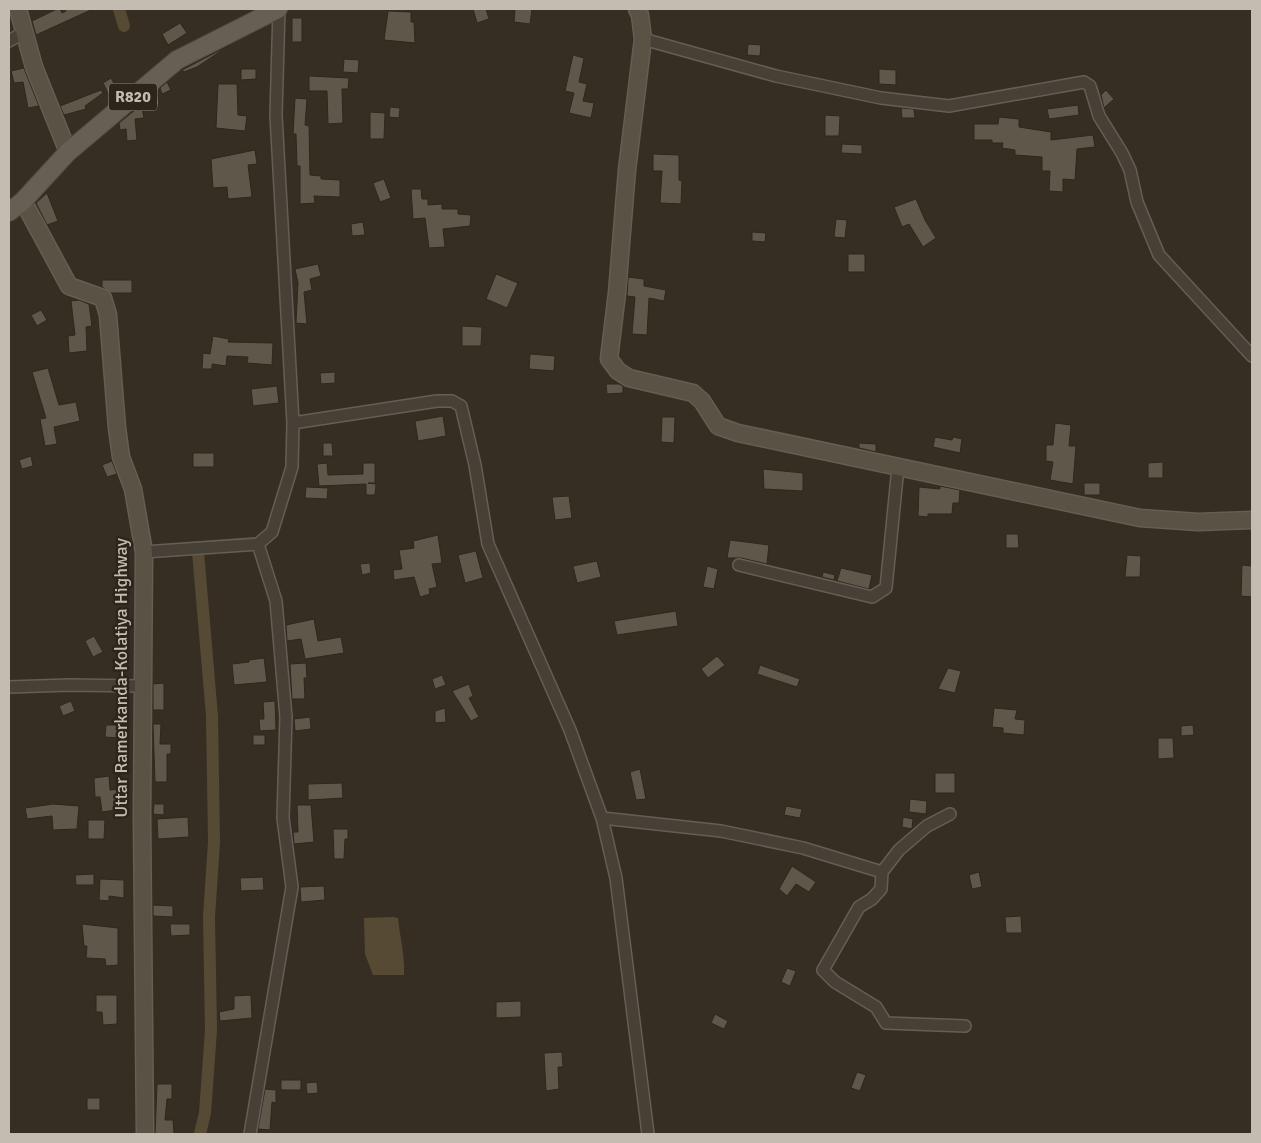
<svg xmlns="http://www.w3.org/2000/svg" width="1261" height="1143" viewBox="0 0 1261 1143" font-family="Signika,sans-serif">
<rect width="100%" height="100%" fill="#362e23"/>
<path fill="#574a35" d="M393,917L398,918C400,938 405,955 404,975H373L365,954L364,918Z"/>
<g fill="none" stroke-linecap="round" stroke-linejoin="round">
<path stroke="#574a35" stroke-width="12" d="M119,9L124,26
M198,552L212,716L214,842L209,917L211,1030L205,1113L200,1134"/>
</g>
<path fill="#5f574a" stroke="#2d271e" d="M57,9H60L62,13L66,11L65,9H93L36,35L32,21Z
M473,9H486L489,19L477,23Z
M515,9H532L530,24L514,22Z
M388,11L411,12V22H414L415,43L384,40Z
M292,18H302V42H292Z
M180,23L187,33L168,45L162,34Z
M748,44L761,45L760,56L747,55Z
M230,45L197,67L184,72L182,70Z
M573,55L584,58L579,82L587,84L583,101L594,103L591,118L569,113L574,93L565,91Z
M344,59L359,60L358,73L343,72Z
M24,68L25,71L39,106L28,108L23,82L14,83L11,71Z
M241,69H256V79L241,80Z
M879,69L896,70V85L879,84Z
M309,76L349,78L348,89H342L343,123L328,124L327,91H309Z
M111,78L120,94L112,101L103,83Z
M167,82L171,90L162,94L160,88Z
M218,84H237L238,115L247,116L245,131L216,128Z
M101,90L103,93L85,106L86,109L64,115L60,106Z
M1106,90L1114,99L1104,108L1101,95Z
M157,92L159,104L142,108L144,118L135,119L137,140L127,141L126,129L120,130L119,123Z
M295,98L307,99L305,125L309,126L310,175L321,176V179L340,180V197L314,196L315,203L300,204V166H297L296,134H293Z
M1078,105L1079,115L1049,119L1047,109Z
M390,107L400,108L399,118L389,117Z
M901,108L914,109L915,118H902Z
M370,112L385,113L384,139H370Z
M825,115L840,116L839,136H825Z
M999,117L1019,119V127L1051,132V140L1093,135L1095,147L1077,149L1075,180L1063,179V192L1049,191L1050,171H1042V157L1015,155V150L1002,148L1003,143H992V140H974V124H998Z
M842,144L862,145V154L841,153Z
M255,150L257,164L248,165L252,197L228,199L227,187L213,188L211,159Z
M653,154L679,155V180L682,181L681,204L660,203L662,171H653Z
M384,179L391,198L380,202L373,183Z
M411,189H421L422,199H428V205L442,204V209H458V214L471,215L470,226L443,229L445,247L429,248L425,218L413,219Z
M47,193L58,221L47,225L36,203Z
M916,199L925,220L936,238L923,247L909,224L902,227L894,207Z
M836,219L847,220L845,238L834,237Z
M363,222L365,235L352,236L351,224Z
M752,232L766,233L765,242L752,241Z
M848,254H865V272H848Z
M318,264L321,276L310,279L312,290L304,292L307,324L296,323L298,283L295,269Z
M496,274L518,283L507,308L486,299Z
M628,277L644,279V286L666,290L664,301L649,298L647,335L632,334L635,297L627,296Z
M102,280H132V293H111L102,287Z
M79,300L89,304L92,326L86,327L87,351L69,353L68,336L75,335L71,301Z
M41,310L47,320L37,326L31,315Z
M462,326L482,327L481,346H462Z
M213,336L229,339L228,342L273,343L272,365L247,363L248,357L227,356L226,366L212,364V369H202L203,353L210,354Z
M530,354L555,356L554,371L529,369Z
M48,368L59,405L76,402L80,421L54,427L57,444L45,446L40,419L46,418L32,372Z
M335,372V383L321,384L320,373Z
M606,384H619L623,386V393L607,394Z
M277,386L279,403L253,406L251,389Z
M443,416L446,436L418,441L415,421Z
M662,417H675L674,443L661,442Z
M1055,423L1071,425L1069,446H1076L1073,484L1050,480L1053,462L1046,461V445H1053Z
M935,437L952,440L953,437L962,439L960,453L933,447Z
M323,443H332L333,456H323Z
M859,443L876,444V452L859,448Z
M193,453H214V467H193Z
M31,456L33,466L22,469L19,460Z
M112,461L117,474L107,477L102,465Z
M1163,462V478H1148V463Z
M327,463L328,475L363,474V463H375V483H368L376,484L375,495H366V484L319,486L317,464Z
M763,469L803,473V491L764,489Z
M1084,483H1100V495H1084Z
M940,486L960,490L959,503H953L952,514H928V517L918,516L919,487L940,489Z
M306,487L328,488L327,499L305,498Z
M569,496L572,518L555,520L552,497Z
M1006,534H1018L1019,548H1006Z
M438,535L442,563L432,564L437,587L429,589L430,594L420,597L414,577L394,580L393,570L402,569L399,550L414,548L413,541Z
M730,540L769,545L767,564L741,558H727Z
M476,551L483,578L465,583L458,555Z
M1127,555L1141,556L1140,577H1125Z
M597,561L601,577L577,583L573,566Z
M370,563L371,573L362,575L360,564Z
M1242,565L1252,566V597L1241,596Z
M707,566L718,569L714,589L703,587Z
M841,568L872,575L869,589L837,581Z
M823,572L835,575L834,580L822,577Z
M676,611L678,626L617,635L614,621Z
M314,619L318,641L341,637L344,653L305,659L301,639L287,641L286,625Z
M94,636L103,652L93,657L85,641Z
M717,656L725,665L708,678L701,669Z
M264,658L267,682L234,685L232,664L249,662V660Z
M306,663L307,678H304L305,699H292L290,664Z
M760,665L800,679L797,687L757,674Z
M948,668L961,671L955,693L938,689Z
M442,675L446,685L435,689L432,679Z
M164,683V710H153V684Z
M469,684L473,696L469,698L479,717L471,721L452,691Z
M71,701L75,711L63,716L59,706Z
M275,701L276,730L260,731L259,719H264L263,702Z
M445,708L446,722L435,723V711Z
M994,708L1017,710L1015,719L1025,720L1024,735L1003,733V728L992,727Z
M310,717L311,729L295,731L294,719Z
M153,724H161L160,744H171V754H167V782H155Z
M106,725H119V738L105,737Z
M1193,725L1194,735L1181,736V726Z
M253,735H265V745H253Z
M1158,738H1173L1174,758L1158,759Z
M640,769L646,799L636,800L630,772Z
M935,773H955V793H935Z
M109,776L110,790L121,789L123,809L102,812L100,797H95L94,778Z
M342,783L343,798L308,800V784Z
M910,799L927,801L926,814L909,812Z
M53,804L79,806L77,829L53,830L52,816L27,819L25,808Z
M154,804H164V815L153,814Z
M297,805H311L314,842L294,844L293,832H298Z
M786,806L802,809L800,818L784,815Z
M188,817L189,837L158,839L157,819Z
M903,817L913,819L912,829L902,827Z
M88,820H105L104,839H88Z
M333,829H348V839H345L344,859H334Z
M792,866L816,882L809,892L796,884L787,896L779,889Z
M979,872L982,887L972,889L969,875Z
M94,874V885H76L75,875Z
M263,877L264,890L241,891L240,878Z
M100,879L124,880V898L109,896V901L99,900Z
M324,886L325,900L301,902L300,887Z
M153,905L173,906V917L153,916Z
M1021,916L1022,933H1006L1005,917Z
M82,924L118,928V965L106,966L105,959L86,958L87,946H84Z
M170,924H190V935L171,936Z
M787,968L796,971L790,986L781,982Z
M96,995H117V1024L103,1025L102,1012H96Z
M251,995L252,1018L220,1021L219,1012L234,1009V996Z
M521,1001V1017L496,1018V1002Z
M715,1014L728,1021L724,1029L711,1023Z
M562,1052L563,1067H558L559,1089L546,1091L544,1053Z
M857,1072L866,1075L860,1091L851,1088Z
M281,1080H301V1090H281Z
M317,1082L318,1093L307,1094L306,1083Z
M157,1084H172V1099H167L165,1120H173L174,1134H155Z
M265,1089L276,1090V1103L272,1102L270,1130L258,1129Z
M87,1098H100V1110H87Z"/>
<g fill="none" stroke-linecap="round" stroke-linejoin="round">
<defs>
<path id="street" d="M643,39L776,76L881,98L949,106L1084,82L1090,86L1099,116L1122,153L1130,170L1137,202L1159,255L1252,356
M9,41L26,31
M293,423L437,401H452L461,406L475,465L488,544L570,730L602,818L616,878L648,1134
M144,552L258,544L272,532L292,467L293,423L276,115L279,9
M739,565L872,597L886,588L898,467
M9,687L69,685L143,686
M950,814L927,826L899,850L882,872L881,889L872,899L859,907L823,970L835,982L876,1007L886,1023L965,1026
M602,818L721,831L803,848L882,872
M250,1134L292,887L283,818L286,717L276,601L258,544"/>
<path id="secondary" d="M18,9L34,67L68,152
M637,9L640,15L643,39L627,170L617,293L609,359L618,371L629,378L693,393L702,401L718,426L738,433L1140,518L1198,522L1252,520
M23,201L69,286L103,298L108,315L117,428L121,457L133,489L144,552L142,817L145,1134"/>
<path id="primary" d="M9,212L23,201L68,152L177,60L278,9"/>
</defs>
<use href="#street" stroke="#645e54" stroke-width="14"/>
<use href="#secondary" stroke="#645e54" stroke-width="19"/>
<use href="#primary" stroke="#504a40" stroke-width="20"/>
<use href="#street" stroke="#474036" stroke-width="11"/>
<use href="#secondary" stroke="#595245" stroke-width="16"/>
<use href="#primary" stroke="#675f54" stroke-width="18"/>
</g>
<g text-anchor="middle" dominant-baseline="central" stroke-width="5" stroke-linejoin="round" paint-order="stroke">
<rect fill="#2b251c" stroke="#958f84" stroke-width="1" x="109" y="83.5" width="48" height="27" rx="4"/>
<g font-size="16" font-weight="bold" fill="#c3bdb1">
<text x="133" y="97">R820</text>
</g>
<g font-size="18" fill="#c3bdb1" stroke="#2b251c">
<text transform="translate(121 678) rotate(-90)">Uttar Ramerkanda-Kolatiya Highway</text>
</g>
</g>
<rect width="1261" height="1143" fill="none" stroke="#c3bdb1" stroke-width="20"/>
</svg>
